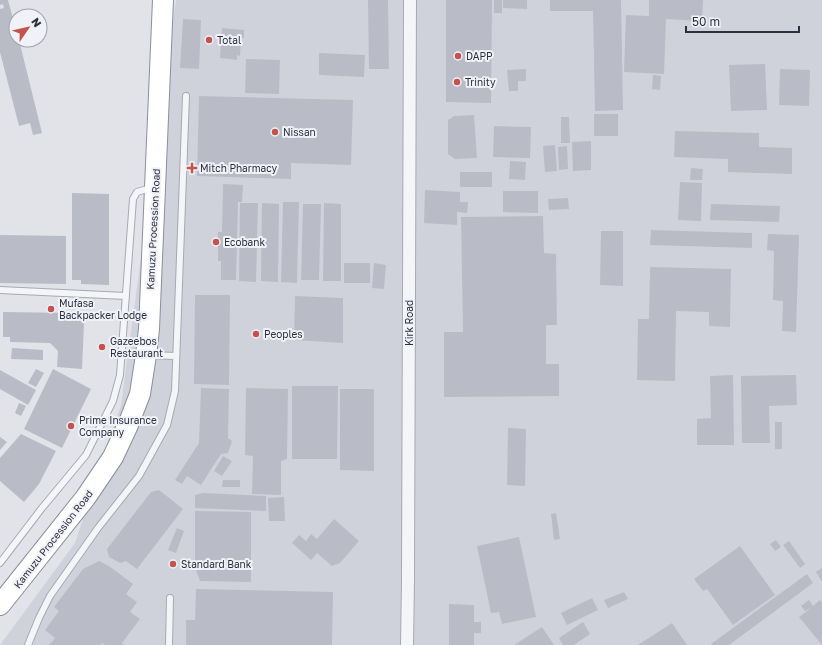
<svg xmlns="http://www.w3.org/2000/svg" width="822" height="645" viewBox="0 0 822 645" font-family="'Golos Text',sans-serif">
<rect width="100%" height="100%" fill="#e2e3e9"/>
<path fill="#d0d2db" d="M176,0H822V645H0L75,543L121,405Z"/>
<path fill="#b9bcc6" d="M0,0H8L16,30V40H19L42,133L33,135L30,123L19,126L0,52V9L4,8L3,4L0,5Z
M368,0H388L389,69H369Z
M446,0H492L491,103L446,102Z
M494,0H502V13H494Z
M503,0H527V9L503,8Z
M550,0H621L623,110L595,111L593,11H550Z
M649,0H703L702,21L666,19L664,74L624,72L626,15L649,16Z
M183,19L201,20L199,69L180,68Z
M222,28L244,30V38H241L240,56L237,55V60L220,58Z
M319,53L365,55L364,77L319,75Z
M246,59L280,60L279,94L245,93Z
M765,64L767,110L731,111L729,65Z
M526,69V81H518V91H509L507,70Z
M780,69L810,70L809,106L779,105Z
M653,75L661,76L660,90L652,89Z
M199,96L353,100L351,165L291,163V179L197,176Z
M594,114H618V136H594Z
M474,115L477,158L455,159L448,154V120L454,116Z
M561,117H569L570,143H561Z
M494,126L531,127L530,158L493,157Z
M675,131L759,133V147L792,148V174L728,172V159L674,157Z
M591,141V170L573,171L572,142Z
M555,145L557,171L545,172L543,146Z
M567,146L568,169L559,170L558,147Z
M510,161L526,162L525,180L509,179Z
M691,168L703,169L702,180H690Z
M460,172H492V187H460Z
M680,182L702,183L701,221L678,220Z
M223,184L243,185L242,202H238L236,280H221V261H218V232H222Z
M425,190L460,192V202H468L467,213L457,212V225L424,223Z
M503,191H538V213L503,212Z
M72,193L109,194V285L81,284V280H72Z
M568,198L569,209L549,210L548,199Z
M283,202H299L297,283L281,282Z
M240,203H258L256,282L239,281Z
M262,203L279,204L278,282L261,281Z
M324,203L341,204V281H323Z
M303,204H321L319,280H301Z
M711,204L780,206L779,222L710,220Z
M543,216L544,253L556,254L557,325H546V364H559V396L444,397V332H463L461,217Z
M651,230L752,233V248L650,245Z
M601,231H623V286L600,285Z
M768,234L799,235L796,332L782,331L783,301L773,300L774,251L767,250Z
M0,235L66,236V284L0,283Z
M344,263H370V283H344Z
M374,263L386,265L384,289L372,288Z
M650,267L731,269L730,327L709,326V312L676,311L675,381L637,380L638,319H649Z
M195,295H230L229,385L194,384Z
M295,296L343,298V343L294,340Z
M3,312L73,313L84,324L82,369L57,367L58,351L50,343L10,342V337H3Z
M12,348L43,350V360L11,359Z
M36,369L44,373L36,387L28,383Z
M53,369L91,389L62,448L24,429Z
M0,370L36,390L28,405L0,389Z
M733,375L734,445H697V419L711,418L710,376Z
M796,375L797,405L769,406L770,443H742L741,376Z
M292,386H338L337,459H292Z
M201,388L229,389L228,438L232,441L228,453L221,454L201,485L187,476L182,484L175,480L199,443Z
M246,388L288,389L287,459L281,461V495L252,494L253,456L245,455Z
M340,389H374V471L340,470Z
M19,403L26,406L21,416L15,413Z
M775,422H782V449H775Z
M508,428L526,429L525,486L507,485Z
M21,434L56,451L39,484L24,502L0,481V458Z
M0,437L7,442L0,450Z
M223,456L232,461L222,476L214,471Z
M223,480H240V487H222Z
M159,490L183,509L137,569L126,561L120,563L109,557L107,549L151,492Z
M203,493L266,496V511L195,508V495Z
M284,497L285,521H269L268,498Z
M195,511L251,512V582L200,581L195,567Z
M556,513L560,539L554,540L551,514Z
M334,519L359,541L340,563L332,566L317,553L311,560L292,543L299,535L306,541L311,534L317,539Z
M177,528L184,531L176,553L168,550Z
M519,537L536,617L502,624L499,612L491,613L477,546Z
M776,540L781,547L775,551L770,544Z
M789,541L805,564L800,568L783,545Z
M740,546L775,595L733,625L707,589L703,591L694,579Z
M99,561L109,566L133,584L126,594L137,602L130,612L140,619L122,643L125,645H105L102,643L101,645H49L55,638L45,630L59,611L54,607L83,569Z
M822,568V582L816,572Z
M807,574L813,583L729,645H712L711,644Z
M196,589L333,592L332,645H186V620H195Z
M624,592L628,599L608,608L604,600Z
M592,598L598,610L567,625L561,613Z
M809,600L813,606L820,600L822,602V645L799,617L811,608L805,611L801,606Z
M449,604L474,605V622H481V633H474V645H449Z
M583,622L590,634L574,645H563L559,638Z
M672,623L687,645H638Z
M542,627L554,645H514Z"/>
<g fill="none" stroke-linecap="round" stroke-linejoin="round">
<defs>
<path id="service" d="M0,290L126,296
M148,355L176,356
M0,563L42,508L86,455L113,401L120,375L133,199L137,192L151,188
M28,645L39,618L50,596L98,528L139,476L167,425L175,391L186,96
M169,645L170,598"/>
<path id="minor" d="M407,645L408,579L410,0"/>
<path id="trunk" d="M0,605L86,497L113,457L128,425L140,394L146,355L149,329L163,0"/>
</defs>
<use href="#service" stroke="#a7a9b3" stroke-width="8"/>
<use href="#minor" stroke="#a7a9b3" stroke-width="14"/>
<use href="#trunk" stroke="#8a8e9f" stroke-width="22"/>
<use href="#service" stroke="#f4f5f8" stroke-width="6"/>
<use href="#minor" stroke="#f4f5f8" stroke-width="12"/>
<use href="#trunk" stroke="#fff" stroke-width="20"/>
</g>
<g fill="#c6524f" stroke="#f1f2f7" stroke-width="1.5">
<circle cx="209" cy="40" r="4"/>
<circle cx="458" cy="56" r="4"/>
<circle cx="457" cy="82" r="4"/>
<circle cx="275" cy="132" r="4"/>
<path d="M190 162h4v4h4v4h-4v4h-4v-4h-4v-4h4z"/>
<circle cx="216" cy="242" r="4"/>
<circle cx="51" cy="309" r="4"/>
<circle cx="256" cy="334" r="4"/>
<circle cx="102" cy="347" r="4"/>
<circle cx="71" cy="426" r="4"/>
<circle cx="173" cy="564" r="4"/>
</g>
<g text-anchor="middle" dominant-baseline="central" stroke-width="4" stroke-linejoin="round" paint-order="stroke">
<g font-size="10" fill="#2b2f40" stroke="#f1f2f7" text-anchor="start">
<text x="217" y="40">Total</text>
<text x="466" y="56">DAPP</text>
<text x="465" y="82">Trinity</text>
<text x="283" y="132">Nissan</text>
<text x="200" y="168">Mitch Pharmacy</text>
<text x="224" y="242">Ecobank</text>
<text x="59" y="303">Mufasa<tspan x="59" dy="12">Backpacker Lodge</tspan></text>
<text x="264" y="334">Peoples</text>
<text x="110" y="341">Gazeebos<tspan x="110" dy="12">Restaurant</tspan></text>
<text x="79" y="420">Prime Insurance<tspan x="79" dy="12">Company</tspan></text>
<text x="181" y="564">Standard Bank</text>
</g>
<g font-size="10" fill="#2b2f40" stroke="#f1f2f7">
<text transform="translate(153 229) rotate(-87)">Kamuzu Procession Road</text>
<text transform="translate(409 323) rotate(-90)">Kirk Road</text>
<text transform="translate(53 539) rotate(-52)">Kamuzu Procession Road</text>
</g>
</g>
<g transform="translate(28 28) rotate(56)"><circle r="19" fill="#f1f2f7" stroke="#a2a4ae"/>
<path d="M0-3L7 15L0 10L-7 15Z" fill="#c6524f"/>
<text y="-6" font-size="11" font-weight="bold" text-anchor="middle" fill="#2b2f40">N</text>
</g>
<path d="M686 26v6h113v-6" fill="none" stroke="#2b2f40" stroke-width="2"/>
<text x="692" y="26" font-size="12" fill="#2b2f40" stroke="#f1f2f7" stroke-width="3" paint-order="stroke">50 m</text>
</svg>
